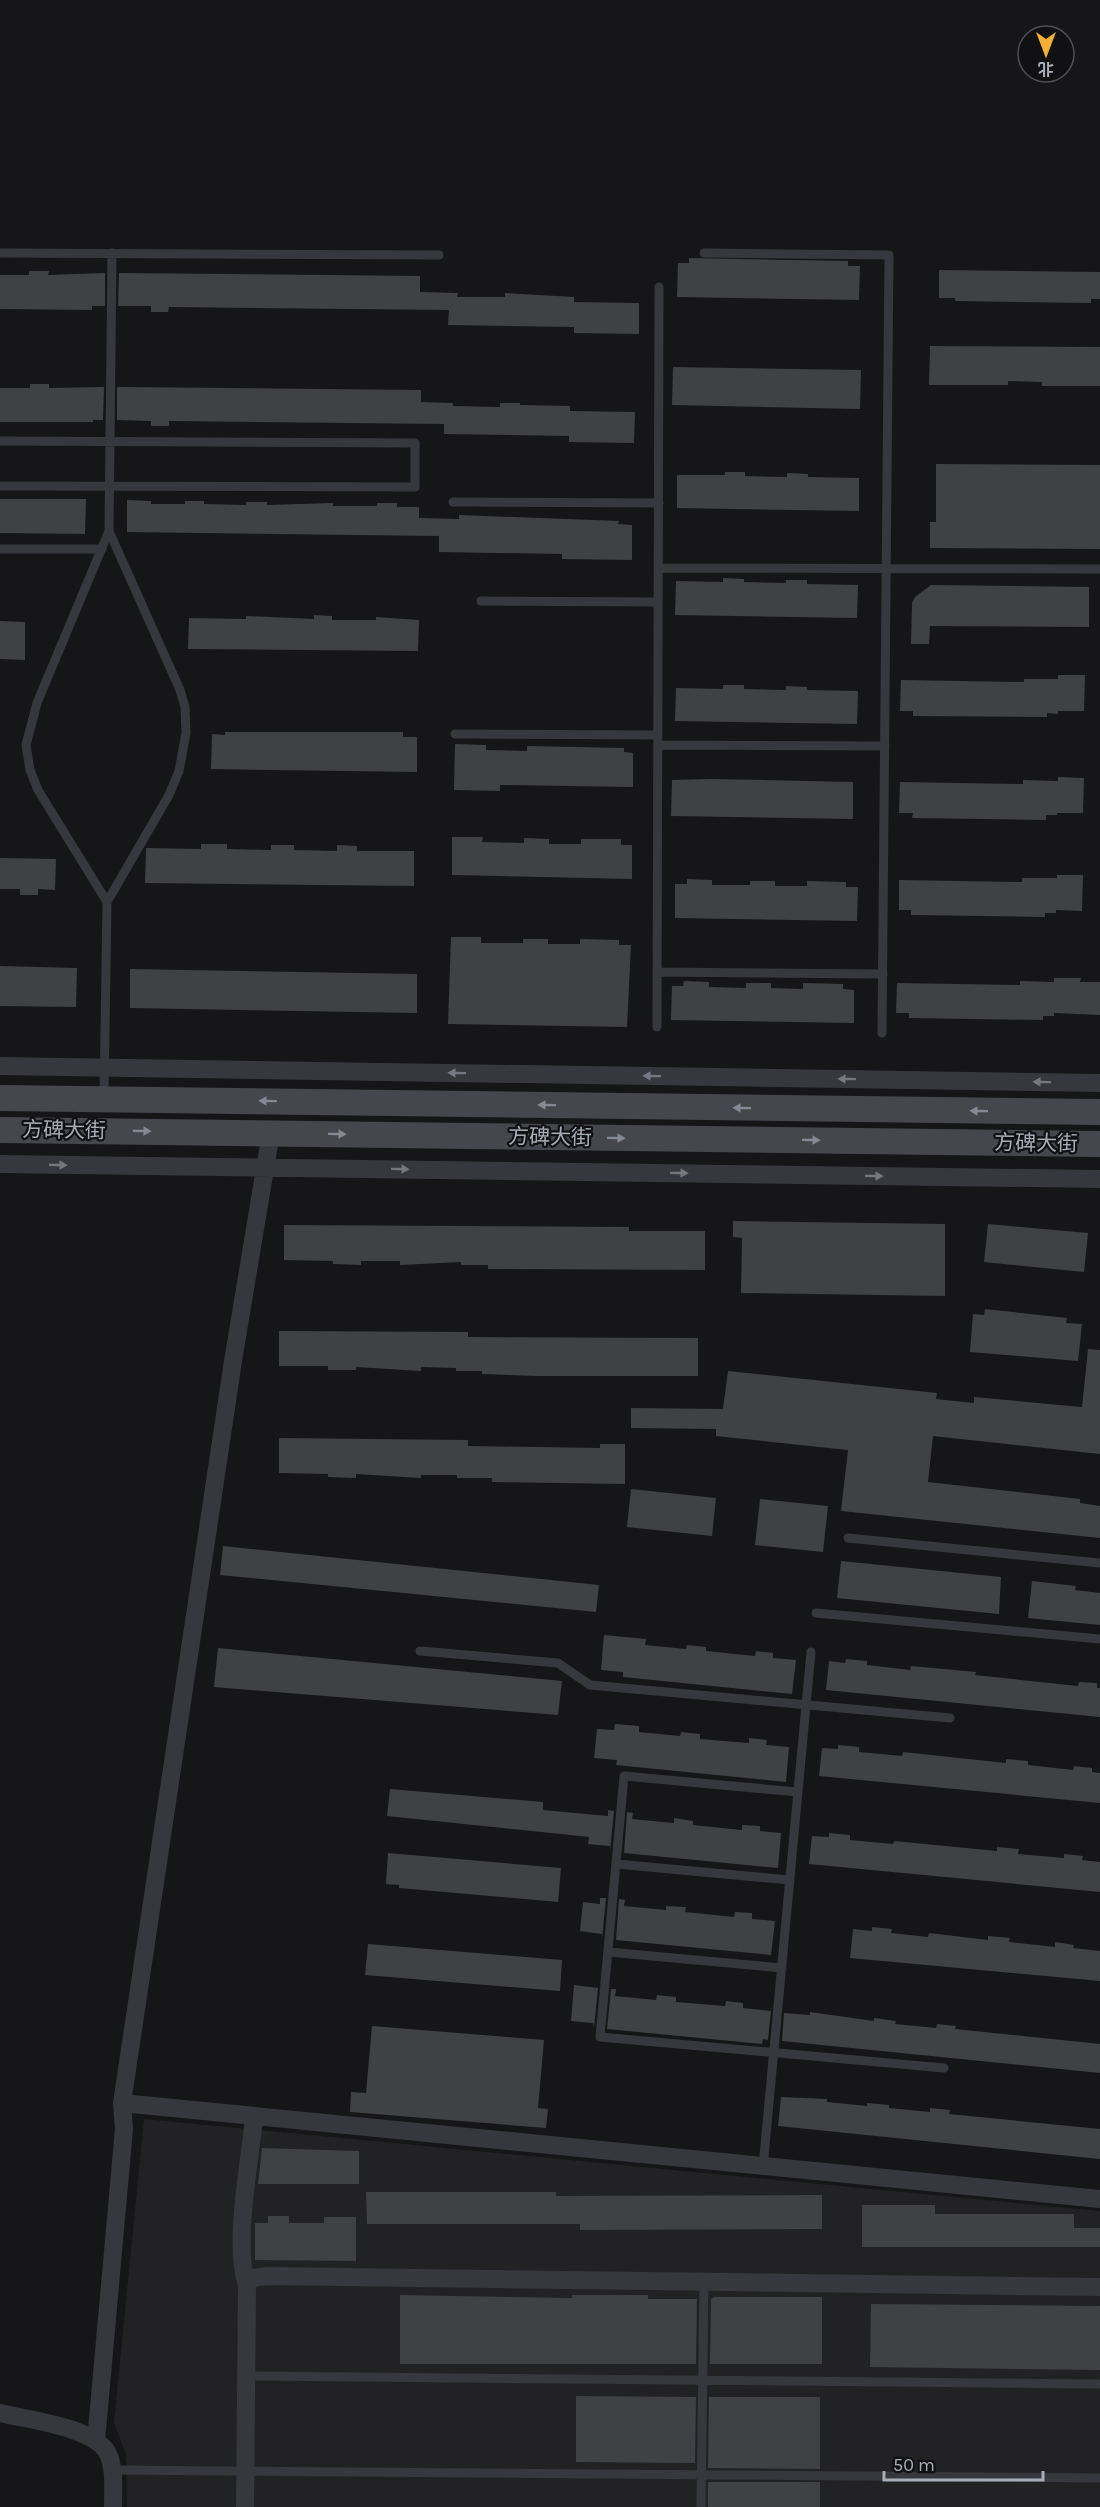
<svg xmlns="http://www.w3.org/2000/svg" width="1100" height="2507" viewBox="0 0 1100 2507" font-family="Karla,'Noto Sans SC',sans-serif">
<rect width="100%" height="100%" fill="#161618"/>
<path fill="#222225" d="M144,2119L1100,2211V2507H127L126,2454L114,2423Z"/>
<path fill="#404145" d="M689,258L848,261V266H860L859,300L677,297L678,263H689Z
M939,270L1100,272V299H1091V303L955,301V298H939Z
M29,271H49L48,275L105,273V306H92V310L0,309V275H29Z
M119,273L420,276V292L458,293L457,297H505V293L574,297V302L639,303V334L574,333V327L448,325L449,310L169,307L168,312H151V306H118Z
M930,346L1100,347V386H1042V382L1008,381V385H929Z
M673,367L861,370L860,409L672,405Z
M30,384H49V388L104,387L103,420H93V422H0V388H30Z
M117,387L421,390V402L453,403V406L500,407V403H520V405L570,406V411L635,412L634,443L569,442V436L444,434V424L169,421V426H151V421L117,420Z
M936,464L1100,465V549L930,548V522H936Z
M725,472H745V476L787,477V473L808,474V477L859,478V511L677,508V475H725Z
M0,499H86L85,534L0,533Z
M127,500L151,501V504H185V501H204V504L246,505V502H267V505L333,503V506H377V503H397V507H419V518L459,519V515L619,521L618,524L632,525V560L562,559V554L439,552V536L127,532Z
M723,578L744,579V582L786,583V580H807V584L858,585L857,618L675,615L676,581L723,582Z
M931,585L1089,587V627L930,626L929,644H911L912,603L915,597Z
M314,615L332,616V620H376V617L419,620L418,651L188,649L189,618L246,619V616L314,619Z
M0,621L25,622V660L0,659Z
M1058,675H1085L1084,711H1058V714L1047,713V717L913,716V711H900L901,680L1024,682V679H1058Z
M723,685H744V689L786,690V686L807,687V690L858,691L857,724L675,721L676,688L723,689Z
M225,732H403V737H417V772L211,769L212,734L225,735Z
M455,744L486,745V750L527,751V746L624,748V752L633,753V787L500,785V791L454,790Z
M1058,777L1084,778L1083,813H1057V815H1046V820L912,818L913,813H899L900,782L1023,784V780L1058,781Z
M711,779L853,782V819L671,816L672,780Z
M452,837H483L482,842L524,843V838L549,839V844H581V839H621V845H632V879L452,875Z
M201,844H227V849L271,850V845H294V850L337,851V845L357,846V851H414V886L145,883L146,848L201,849Z
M0,858L56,859L55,890L38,889V895H20V889H0Z
M1057,875H1083L1082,911L1056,910V913H1045V917L911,915V910H899V880L1022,882V878H1057Z
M687,879L712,880V885H750V881H775V886H807V881L846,882V887H858L857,921L675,918V884H687Z
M451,937H481V943H523V939H548V944H580V939L619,940V945H631L627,1027L448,1024Z
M0,966L77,968L76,1007L0,1006Z
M130,969L417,974V1013L130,1008Z
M1054,978H1081L1080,982H1100V1015L1054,1013V1016H1043V1020L909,1018V1013H896L897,983L1020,985V981L1054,982Z
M684,981L709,982V987L746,988V983H771V988L803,989V983L843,984V989L854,990V1023L671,1020L672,986H683Z
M733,1221L945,1224V1296L741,1293L742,1238L733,1237Z
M988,1224L1088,1233L1084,1272L984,1262Z
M284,1225L629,1227V1231H705V1270L488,1269V1265H461V1262L400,1265V1261H361V1265L333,1264V1261L284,1260Z
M985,1309L1067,1318L1066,1323L1082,1324L1078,1361L970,1352L973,1314L984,1315Z
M279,1331L468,1332V1337L698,1338V1376H537L482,1374V1371H456V1368L421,1367V1371L356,1367V1370H328V1366H279Z
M1088,1349L1100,1350V1454L933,1436L928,1482L1080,1499V1503L1100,1506V1538L841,1511L848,1450L716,1436V1429L631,1428V1408L723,1409L728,1371L937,1393L936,1399L974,1403V1397L1082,1407Z
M279,1438L468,1440V1446L600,1448V1444H625V1484L492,1482V1478H457V1475H421V1478L356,1474V1478L328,1477V1474L279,1473Z
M631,1489L716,1498L712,1536L627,1527Z
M760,1499L828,1506L823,1552L755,1545Z
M223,1546L599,1585L596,1612L220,1575Z
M841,1561L1001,1577L999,1614L837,1598Z
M1032,1581L1076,1586L1075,1590L1100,1593V1625L1028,1618Z
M604,1635L646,1639L645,1645L686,1649L687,1645L706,1647V1651L755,1656L756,1651L773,1653V1658L796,1660L792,1694L623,1677V1672L601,1670Z
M218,1648L562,1681L558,1715L214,1687Z
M846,1659L867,1661V1665L910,1670L911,1666L955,1670L976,1672L975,1675L1078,1686L1079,1682L1097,1683V1688H1100V1717L826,1690L829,1661L845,1663Z
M615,1724L639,1726V1732L680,1736L681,1732L700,1734V1739L749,1743V1738L767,1740L766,1745L789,1747L786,1782L616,1765L617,1760L594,1758L597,1729L614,1730Z
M838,1745L859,1747V1752L902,1756L903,1752L1006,1763V1759L1028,1761V1765L1073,1770L1074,1766L1092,1768V1772L1100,1773V1803L819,1776L822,1748L838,1749Z
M390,1789L543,1802V1810L608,1816V1810L614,1811L610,1851V1846L588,1844L589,1837L387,1816Z
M627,1812L633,1813L632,1819L674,1823V1818L693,1821V1825L742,1830V1825L760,1826V1831L781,1833L778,1868L624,1853Z
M829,1833L850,1835V1840L893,1844L894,1841L997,1851V1847L1019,1849L1018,1854L1064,1858V1854L1083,1856L1082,1860L1100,1862V1892L809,1864L812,1836L829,1837Z
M388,1853L561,1868L558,1902L399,1888V1885L386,1884Z
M600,1898H606L602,1939V1934L580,1931L583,1902L600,1904Z
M619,1899L625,1900L624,1906L666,1910V1906L686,1907L685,1912L734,1917L735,1912L752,1913V1919L775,1921L771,1955L616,1940Z
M872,1927L892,1929L891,1933L928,1937L929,1933L988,1940V1936L1010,1938L1009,1942L1055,1947V1942L1074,1945L1073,1948L1100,1951V1981L850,1958L853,1929L872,1931Z
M368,1944L562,1960L560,1991L365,1975Z
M574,1985L598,1988L594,2028L593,2023L571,2021Z
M611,1989H616L615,1996L656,2000L657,1995L676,1997V2002L725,2006L726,2001L743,2003V2008L771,2011L768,2040L763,2039L762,2044L607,2029Z
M810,2012L874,2021V2018L896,2021L895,2024L936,2028L937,2024L956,2026L955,2029L1100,2044V2073L782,2041L784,2013L810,2015Z
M372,2026L544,2040L538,2108L548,2109L546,2128L350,2112L351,2092L366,2093Z
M781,2097L827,2099V2102L867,2106V2103L889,2105V2108L930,2112V2108L950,2110L949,2114L1100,2129V2159L778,2126Z
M262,2148L359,2151V2184H258Z
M366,2192H556V2196L822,2195V2229L580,2230V2224H367Z
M862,2205H935V2214H1074V2228H1100V2247H862Z
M268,2216H289V2223H324V2217H356V2261L255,2260V2223H268Z
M400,2295L572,2298V2295H648V2299H697L696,2364H400Z
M714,2297H822V2364H710L711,2299Z
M871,2304L1100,2306V2370L870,2367Z
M576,2396L696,2397L695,2463L576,2462Z
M709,2397H820V2469L708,2468Z
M708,2482H820V2507H708Z"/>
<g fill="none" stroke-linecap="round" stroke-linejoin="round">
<path stroke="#37383d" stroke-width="9" d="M0,253L439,255
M704,253L889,255L882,1033
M0,441L415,443V487L0,486
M453,502L659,503
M0,549H102
M658,568L1100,569
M481,601L658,602
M455,734L658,735
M658,745L885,746
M107,902L38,790L30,770L26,745L37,703L109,531L112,253
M657,972L883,974
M657,1027L659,287
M104,1097L107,902L169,795L179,771L186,733L185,707L180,690L109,531
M848,1538L1100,1563
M816,1613L1100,1639
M420,1651L558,1663L590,1685L950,1718
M798,1792L624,1776L600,2037L944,2068
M616,1864L790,1880
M608,1952L782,1968
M763,2167L811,1652
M246,2376L1100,2384
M112,2470L1100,2478
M701,2507L704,2281"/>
<path stroke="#37383d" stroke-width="18" d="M0,1066L1100,1083
M0,1164L1100,1179
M122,2103L1100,2199
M247,2285C233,2244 250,2163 254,2117
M0,2413C28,2420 98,2427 109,2456C115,2472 113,2490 113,2507
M96,2441L124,2129L122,2103L233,1361L271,1133
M245,2507L247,2285L252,2278L268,2276L1100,2287"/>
<path stroke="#45474d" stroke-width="26" d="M0,1098L1100,1112
M0,1130L1100,1144"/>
</g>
<defs><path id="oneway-solid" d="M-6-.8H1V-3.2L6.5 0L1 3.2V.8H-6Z" transform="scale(1.5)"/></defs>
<g fill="#757881">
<use href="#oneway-solid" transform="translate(457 1073) rotate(-179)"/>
<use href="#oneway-solid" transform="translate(652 1076) rotate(-179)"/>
<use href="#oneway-solid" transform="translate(847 1079) rotate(-179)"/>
<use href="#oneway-solid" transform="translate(1042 1082) rotate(-179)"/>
<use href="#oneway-solid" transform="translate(58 1165) rotate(1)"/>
<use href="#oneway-solid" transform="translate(400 1169) rotate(1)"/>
<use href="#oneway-solid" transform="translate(679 1173) rotate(1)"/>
<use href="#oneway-solid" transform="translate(874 1176) rotate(1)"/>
</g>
<g fill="#858993">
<use href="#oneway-solid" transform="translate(268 1101) rotate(-179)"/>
<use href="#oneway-solid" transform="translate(547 1105) rotate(-179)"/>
<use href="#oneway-solid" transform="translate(742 1108) rotate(-179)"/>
<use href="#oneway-solid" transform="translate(979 1111) rotate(-179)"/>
<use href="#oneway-solid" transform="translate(142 1131) rotate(1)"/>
<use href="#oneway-solid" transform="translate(337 1134) rotate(1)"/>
<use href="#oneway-solid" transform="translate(616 1138) rotate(1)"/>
<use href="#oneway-solid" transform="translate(811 1140) rotate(1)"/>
</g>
<g text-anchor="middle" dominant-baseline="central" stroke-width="4.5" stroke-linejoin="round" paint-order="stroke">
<g font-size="21" fill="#a8adb8" stroke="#111113">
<text transform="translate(64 1130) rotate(1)">方碑大街</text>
<text transform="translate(550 1137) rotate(1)">方碑大街</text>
<text transform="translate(1036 1143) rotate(1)">方碑大街</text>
</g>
</g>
<g transform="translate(1046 54) rotate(180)"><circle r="28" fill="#111113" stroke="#4d4f55" stroke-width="1.5"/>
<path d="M0-4.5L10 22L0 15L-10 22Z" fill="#f2b134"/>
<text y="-9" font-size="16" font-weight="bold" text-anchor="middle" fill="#a8adb8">北</text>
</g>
<path d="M884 2471v9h159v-9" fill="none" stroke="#a8adb8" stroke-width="3"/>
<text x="893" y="2471" font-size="18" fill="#a8adb8" stroke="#111113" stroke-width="4.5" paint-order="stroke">50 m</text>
</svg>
